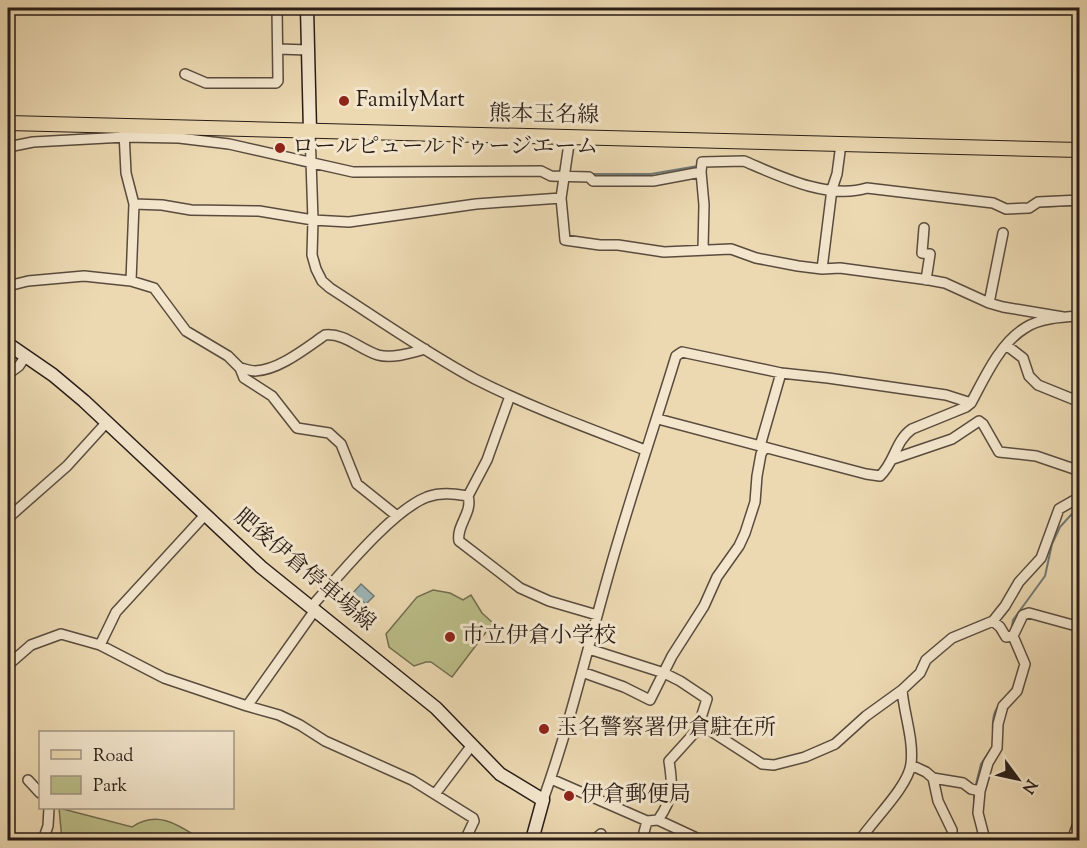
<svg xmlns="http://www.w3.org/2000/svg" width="1087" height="848" viewBox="0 0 1087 848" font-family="'Sorts Mill Goudy','Noto Serif JP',serif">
<rect width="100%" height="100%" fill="#ecd9b2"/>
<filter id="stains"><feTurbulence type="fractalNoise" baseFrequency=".00333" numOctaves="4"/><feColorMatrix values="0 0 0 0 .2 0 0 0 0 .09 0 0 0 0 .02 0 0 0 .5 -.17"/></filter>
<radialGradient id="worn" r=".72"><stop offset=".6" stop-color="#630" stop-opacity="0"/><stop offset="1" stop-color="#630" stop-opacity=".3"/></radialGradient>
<path fill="#bbbe89" stroke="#726e50" stroke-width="1.5" d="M433,590L450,593L463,600L471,595L482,613L493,623L452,677L431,662H426L414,666L389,647L386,634L417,597Z
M59,808L132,827C158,809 180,826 202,840H62Z"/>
<path fill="#9eb7b7" stroke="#6f7977" stroke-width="1.5" d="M361,584L374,596L366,604L361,600L350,611L343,604Z"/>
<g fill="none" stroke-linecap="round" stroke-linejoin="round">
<path stroke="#6f7977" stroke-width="2" d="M272,158L307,167
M313,168L328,171
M594,174H651L698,166
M881,194L970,205
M1037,207L1080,205
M1011,632L1013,620L1045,576L1052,544L1060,527L1080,505
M1012,644L1017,655
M993,730C991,705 1004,703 1014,686
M975,788L981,764L992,747
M974,812V794"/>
<defs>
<path id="street" d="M278,49L308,50
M185,74L206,83H276L278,81L277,8
M310,131L313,220L312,255L316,269L322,281L330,288C378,319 425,352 475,379C530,407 588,428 645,450
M124,132L126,173L134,204L131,281
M570,137L561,198L565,240L600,245H618L664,252L731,249L756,258L798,266L822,269L840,268L929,280L945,283L989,303L1003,307L1063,317
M8,147L33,142L125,137L179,138L229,144L353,172L541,171L551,176L589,177L593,181H653L701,172L702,162L744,161C779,176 828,200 867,188L993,203L1006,209L1029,208L1038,202L1080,200
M701,172L704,205L703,249
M134,204L162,205L191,210L259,211L313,220L349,222L476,204L561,198
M924,228L922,253L930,254L926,280
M822,269L832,189L837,174L841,144
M8,286L28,281L84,276L131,281L154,288L186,331L228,356L240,368L244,378L272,396L297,428L329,433L341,444L357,484L397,516
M989,303L1003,233
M1006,345L1023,358L1029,376L1038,385L1080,402
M240,368C245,369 251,371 255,371C279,370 306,348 325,335C345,333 359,349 378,355C392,359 411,353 425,349
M8,374L19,366L25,357
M510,396L487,460L468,496C473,513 456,525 459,541L520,588L549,601L597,615
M658,419L866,474L880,476C895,462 895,441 912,429L966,407L971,403C985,377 1000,343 1025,328C1039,318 1063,317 1080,316
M760,446L781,373
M893,459L952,439L979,421L983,424L999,452L1036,456L1080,471
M8,518L67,466L107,422
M311,607C339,576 391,511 427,497C441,492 454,494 468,496
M993,621L1000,627L1006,637L1013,636
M1013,636L1023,615L1029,613L1080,627
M100,645L116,612L205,515
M589,649L664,673L680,681L707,699L697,730L669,761C673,787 674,797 658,820L647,821
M8,665L31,645L61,634L100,645L164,678L247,706L315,610
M582,672L624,687L650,700L672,656L704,606L717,577L739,546L745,533L755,502L757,476L761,454L765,447
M247,706L279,715L300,725L325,741L412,780L473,818L474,821L465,840
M700,724L762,764L774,765L805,757L835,744L866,716L902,690L920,673L926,660L952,638L993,621L1005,606L1019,582L1041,558L1059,509L1080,497
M911,765L926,772L933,778L938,801L952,830V840
M933,778L963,783L971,789L980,791
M551,779L647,821L642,840
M28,780L40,793
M435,794L472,745
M543,800C570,725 588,646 610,569C630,498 654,428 676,356L682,352L781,373L828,378L946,395L971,403
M658,820L701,840
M43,840L48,826L49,808
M594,840L601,834
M860,840C873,820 908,787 911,764C914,740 904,714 902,690
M985,840L978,813L980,791L988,763L997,748L998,724L1003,706L1017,691L1025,664L1013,636
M1072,840L1080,818"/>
<path id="secondary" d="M307,8L310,131
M8,344L53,375L84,401L261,567L436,708L500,774L543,800L532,840"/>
<path id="primary" d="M8,123L1080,150"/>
</defs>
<use href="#street" stroke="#594c3e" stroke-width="12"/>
<use href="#secondary" stroke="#281d17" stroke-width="15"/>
<use href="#primary" stroke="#281d17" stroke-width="16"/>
<use href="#street" stroke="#f3e6cd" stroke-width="9"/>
<use href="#secondary" stroke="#f3e6cd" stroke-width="12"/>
<use href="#primary" stroke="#ecd9b2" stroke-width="14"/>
</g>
<g fill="#8f2418" stroke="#f3e6cd" stroke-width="2">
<circle cx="344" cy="101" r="6"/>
<circle cx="280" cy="148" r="6"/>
<circle cx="450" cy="637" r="6"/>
<circle cx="544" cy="729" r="6"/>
<circle cx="569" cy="796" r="6"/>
</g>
<g text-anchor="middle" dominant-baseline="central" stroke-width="6" stroke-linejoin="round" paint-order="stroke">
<g font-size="22" fill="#281d17" stroke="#f3e6cd" text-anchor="start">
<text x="356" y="101">FamilyMart</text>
<text x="292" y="148">ロールピュールドゥージエーム</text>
<text x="462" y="637">市立伊倉小学校</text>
<text x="556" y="729">玉名警察署伊倉駐在所</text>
<text x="581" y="796">伊倉郵便局</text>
</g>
<g font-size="22" fill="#281d17" stroke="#f3e6cd">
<text transform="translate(544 116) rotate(1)">熊本玉名線</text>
<text transform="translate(304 571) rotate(40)">肥後伊倉停車場線</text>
</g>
</g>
<rect width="1087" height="848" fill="none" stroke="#ecd9b2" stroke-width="30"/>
<rect x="9" y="9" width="1069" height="830" fill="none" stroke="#281d17" stroke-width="3"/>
<rect x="15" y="15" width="1057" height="818" fill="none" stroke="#281d17" stroke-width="1.5"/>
<rect x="39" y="731" width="195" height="78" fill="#f3e6cd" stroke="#a29684" stroke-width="1.5"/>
<rect x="51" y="750" width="30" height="9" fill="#ecd9b2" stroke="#a29684" stroke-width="1.5"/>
<text x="93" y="761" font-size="18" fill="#281d17">Road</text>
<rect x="51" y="776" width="30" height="18" fill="#bbbe89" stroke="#a29684" stroke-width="1.5"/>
<text x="93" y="791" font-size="18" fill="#281d17">Park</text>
<g transform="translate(1018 779) rotate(123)" stroke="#f3e6cd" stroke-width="4.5" paint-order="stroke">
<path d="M0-4.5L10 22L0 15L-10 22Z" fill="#281d17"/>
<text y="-9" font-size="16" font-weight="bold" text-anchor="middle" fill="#281d17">N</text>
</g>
<rect width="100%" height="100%" filter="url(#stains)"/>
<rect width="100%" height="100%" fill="url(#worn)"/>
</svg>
